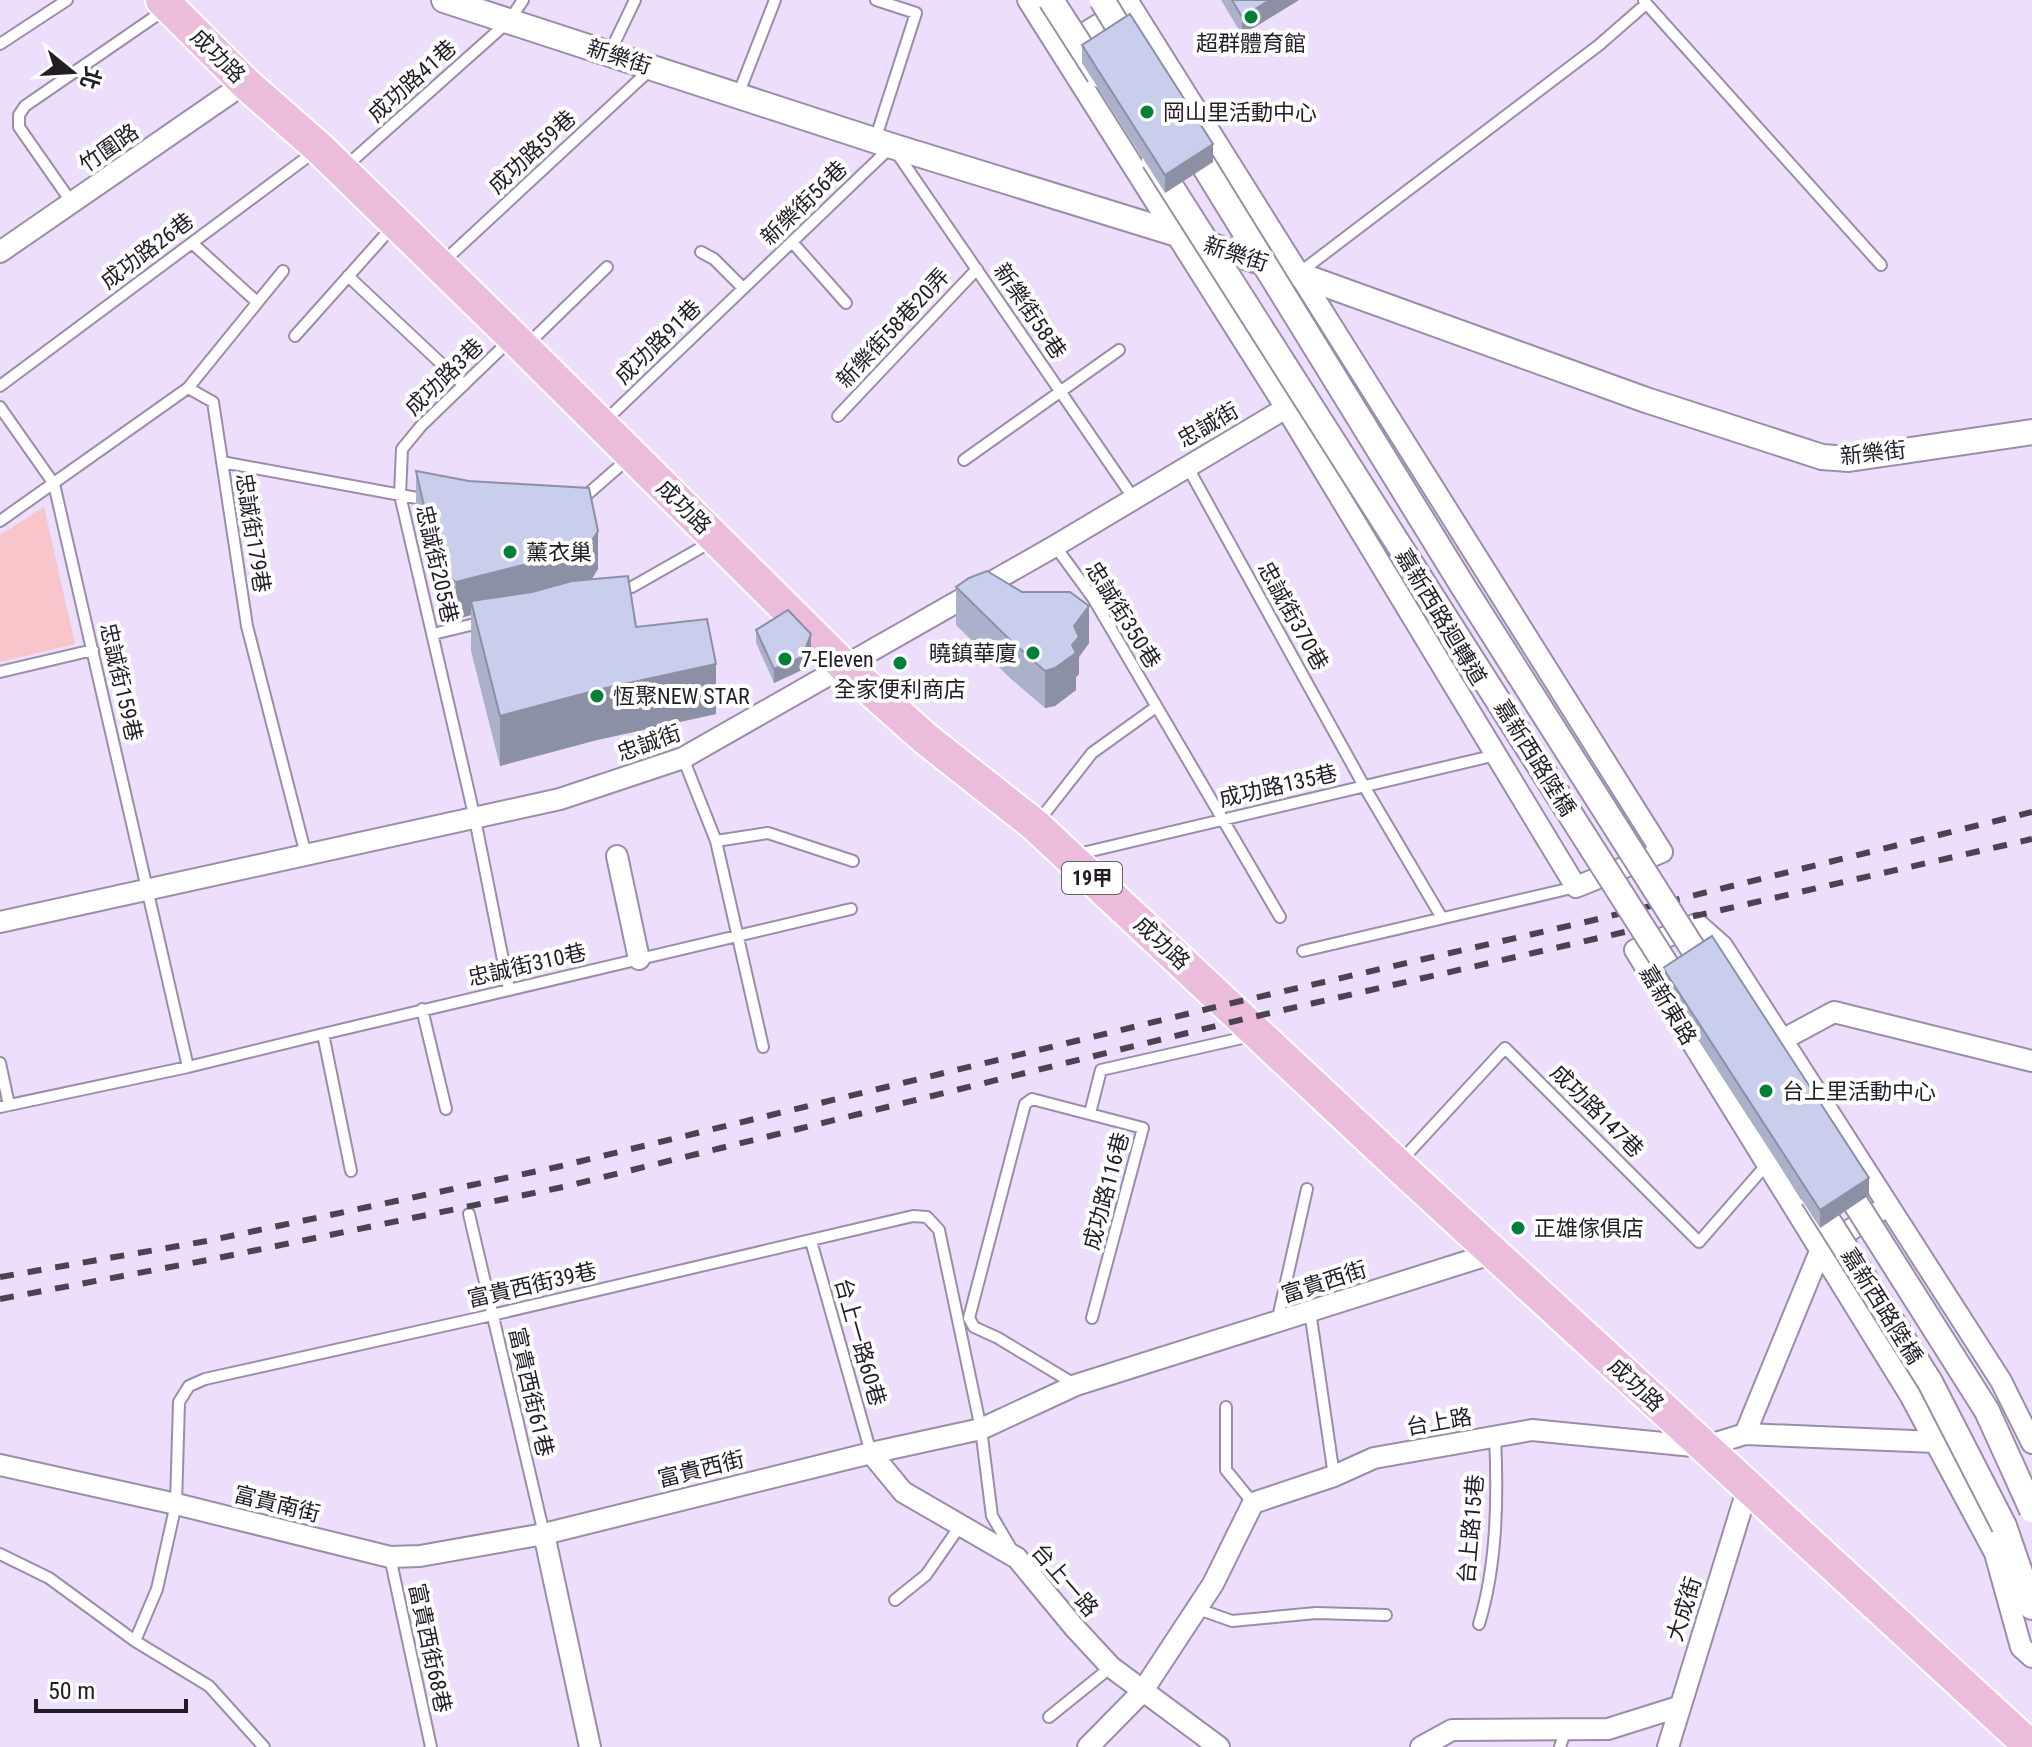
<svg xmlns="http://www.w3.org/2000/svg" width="2032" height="1747" viewBox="0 0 2032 1747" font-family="'Roboto Condensed','Noto Sans TC',sans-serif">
<rect width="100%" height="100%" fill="#eddefc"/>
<path fill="#f8c5ca" d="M44,507L75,644L0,662V535Z"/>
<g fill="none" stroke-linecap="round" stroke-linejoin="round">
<defs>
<path id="service" d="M1644,1L1881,265
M0,44L67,0
M610,52L635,0
M738,95L775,0
M875,140L916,13L876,0
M344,168L509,21L523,0
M72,203L19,127V115L25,106L166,9
M792,242L846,303
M192,243L257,302
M701,252L714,259L743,288
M443,262L651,69
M1299,273L1599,45L1646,4
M348,276L464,385
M295,336L394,225
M509,341L421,426L402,449L400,495L475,819L509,990
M528,344L607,267
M0,386L314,152
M188,388L213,402L247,626L306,855
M0,407L54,484L188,1067
M838,416L977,269
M605,421L892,146L1134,499
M964,460L1119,350
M222,462L428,500
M1187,466L1364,786L1442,918
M582,499L630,457
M0,521L188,388L283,271
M1055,546L1093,598L1280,917
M619,590L632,587L711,542
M433,634L483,622
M0,672L93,650
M683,758L716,841L763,1047
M1038,822L1092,753L1156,707
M716,841L768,833L853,861
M1074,855L1496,755
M1303,951L1576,887
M422,1009L446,1109
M323,1034L851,909
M0,1063L9,1105
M0,1107L188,1067L323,1034L351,1171
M1090,1113L1101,1070L1251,1036
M1399,1163L1505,1048L1699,1242L1767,1164
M469,1214L544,1534
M811,1241L871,1453
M1310,1311L1334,1476
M1277,1322L1307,1189
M1076,1385L998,1338L974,1327L969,1318L1025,1104L1032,1099L1143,1128L1092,1318
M1226,1407V1470L1253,1503
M0,1554L49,1578L135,1641L209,1686L264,1747
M390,1557L431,1747
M895,1600L926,1575L960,1526
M1198,1609L1232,1621L1316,1613L1386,1615
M1479,1624C1497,1565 1498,1498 1495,1436
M135,1641L157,1589L176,1504L179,1402L189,1386L205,1379L492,1315L913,1216L927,1217L939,1230L981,1429L992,1516L1012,1550
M1049,1717L1111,1667
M1560,1747L1566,1729"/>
<path id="minor" d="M1028,0L1286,408L1576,887L1662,852L1127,0
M1062,47L1124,9
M0,252L245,83
M617,856L639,959
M0,922L560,799L683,758L1055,546L1286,408
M1782,1040L1834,1012L2032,1061
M1745,1434L1821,1249L1878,1212
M2032,1443L2001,1381L1722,946L1697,924L1635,950L1910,1395L1995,1553L2021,1647L2032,1657
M871,1453L903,1492L1017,1558L1074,1627L1111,1667L1219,1747
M0,1465L176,1504L390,1557L420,1556L544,1534L871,1453L981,1429L1076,1385L1494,1253
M544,1534L590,1747
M1088,1747L1142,1692L1213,1584L1253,1503L1334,1476L1374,1458L1532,1430L1703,1447L1745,1434L1936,1442
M1421,1747L1452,1730L1608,1729L1678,1707
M1668,1747L1748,1487"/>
<path id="tertiary" d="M444,0L892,146L1174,233L1297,274L1646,400L1822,457L1849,459L2032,432
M2004,1526L2032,1607"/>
<path id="primary" d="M162,0L245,83L319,148L513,337L845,667L926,739L1035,825L1398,1165L2031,1747"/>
</defs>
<use href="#service" stroke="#9b8da9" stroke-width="14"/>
<use href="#minor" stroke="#9b8da9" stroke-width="24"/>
<use href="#tertiary" stroke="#9b8da9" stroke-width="28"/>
<use href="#primary" stroke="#fff" stroke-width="36"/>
<use href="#service" stroke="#fff" stroke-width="10"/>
<use href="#minor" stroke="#fff" stroke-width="20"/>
<use href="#tertiary" stroke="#fff" stroke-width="24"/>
<use href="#primary" stroke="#ebbcdb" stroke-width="32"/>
<path stroke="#4b4352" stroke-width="6" stroke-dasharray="14 14" stroke-linecap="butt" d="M0,1277L207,1241L557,1167L1228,1004L1594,920L2032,812
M0,1299L213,1259L563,1187L1244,1019L2032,839"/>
<defs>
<path id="tertiary-bridge" d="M1051,0L1099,75
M1102,0L1133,51
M1188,140L1464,588L1709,974
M1154,160L1684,993
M1839,1177L1987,1411L2032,1510
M1813,1197L1930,1382L2004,1526"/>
</defs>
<use href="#tertiary-bridge" stroke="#9b8da9" stroke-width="28" stroke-linecap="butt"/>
<use href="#tertiary-bridge" stroke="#fff" stroke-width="24"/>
</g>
<path fill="#acb1cb" d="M1221,0H1299L1242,35Z
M1082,45L1213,162L1165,193L1082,63Z
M416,471L598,569L592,579L716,714L597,740L500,766L471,651V615L456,619L439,609L416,509Z
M956,587L1089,643L1079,657V674L1076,677V690L1055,706L1045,708L1010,678L956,625Z
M756,630L811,648L802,670L774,683L756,643Z
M1663,968L1869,1195L1820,1228L1663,986Z"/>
<path fill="#8c90a5" d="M1270,0H1299L1242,35V17Z
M1213,144V162L1165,193V175Z
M598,531V569L587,586L471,601V615L456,619V582Z
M1089,606V643L1079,657V674L1076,677V690L1055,706L1045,708V671L1072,645L1074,626Z
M811,634V648L802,670L774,683V669Z
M716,664V714L597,740L500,766V716L597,690Z
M1869,1178V1195L1820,1228V1210Z"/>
<path fill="#c8ceec" stroke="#8c90a5" stroke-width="2" d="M1232,0H1270L1242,17Z
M1130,14L1213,144L1165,175L1082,45Z
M416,471L469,481L589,488L598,531L587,549L456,582L439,572Z
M987,571L1022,592H1070L1089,606L1074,626L1079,637L1072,645L1076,653L1055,668L1045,671L1010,640L956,587L969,578Z
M628,576L636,627L707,619L716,664L597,690L500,716L471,601L532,592L572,581Z
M788,610L811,634L802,657L774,669L756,630Z
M1712,936L1869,1178L1820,1210L1663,968Z"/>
<g fill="#007f38" stroke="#fff" stroke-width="3">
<circle cx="1251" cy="17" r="8"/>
<circle cx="1147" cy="112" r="8"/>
<circle cx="510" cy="552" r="8"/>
<circle cx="1033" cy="653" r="8"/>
<circle cx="785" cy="659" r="8"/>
<circle cx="900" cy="663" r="8"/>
<circle cx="597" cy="696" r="8"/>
<circle cx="1766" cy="1091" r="8"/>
<circle cx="1518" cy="1228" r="8"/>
</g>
<g text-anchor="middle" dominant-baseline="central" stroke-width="8" stroke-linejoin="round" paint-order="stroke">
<rect fill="#fff" stroke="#646068" stroke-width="2" x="1062" y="862" width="60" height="32" rx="6"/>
<g font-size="20" font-weight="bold" fill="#221c27">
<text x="1092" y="878">19甲</text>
</g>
<g font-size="22" fill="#221c27" stroke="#fff" text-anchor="start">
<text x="1251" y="43" text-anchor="middle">超群體育館</text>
<text x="1163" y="112">岡山里活動中心</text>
<text x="526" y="552">薰衣巢</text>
<text x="1017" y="653" text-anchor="end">曉鎮華廈</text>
<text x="801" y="659">7-Eleven</text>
<text x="900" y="689" text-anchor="middle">全家便利商店</text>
<text x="613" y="696">恆聚NEW STAR</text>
<text x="1782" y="1091">台上里活動中心</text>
<text x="1534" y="1228">正雄傢俱店</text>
</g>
<g font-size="22" fill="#221c27" stroke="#fff">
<text transform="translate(218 56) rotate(45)">成功路</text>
<text transform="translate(619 57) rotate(18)">新樂街</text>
<text transform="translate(412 81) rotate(-42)">成功路41巷</text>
<text transform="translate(109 148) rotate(-35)">竹圍路</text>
<text transform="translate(532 152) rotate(-43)">成功路59巷</text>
<text transform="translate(804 203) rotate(-44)">新樂街56巷</text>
<text transform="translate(147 251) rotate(-37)">成功路26巷</text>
<text transform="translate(1236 254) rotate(18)">新樂街</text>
<text transform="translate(1030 311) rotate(56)">新樂街58巷</text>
<text transform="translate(893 328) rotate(-47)">新樂街58巷20弄</text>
<text transform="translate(658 342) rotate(-44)">成功路91巷</text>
<text transform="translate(444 377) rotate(-44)">成功路3巷</text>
<text transform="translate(1208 425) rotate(-30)">忠誠街</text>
<text transform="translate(1873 453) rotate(-6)">新樂街</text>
<text transform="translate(684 507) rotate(45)">成功路</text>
<text transform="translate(253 533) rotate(81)">忠誠街179巷</text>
<text transform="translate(437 564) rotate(77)">忠誠街205巷</text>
<text transform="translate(1123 615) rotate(58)">忠誠街350巷</text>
<text transform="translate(1293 616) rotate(61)">忠誠街370巷</text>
<text transform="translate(1441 617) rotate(59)">嘉新西路迴轉道</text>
<text transform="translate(121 682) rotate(77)">忠誠街159巷</text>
<text transform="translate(649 743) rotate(-20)">忠誠街</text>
<text transform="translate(1535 758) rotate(58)">嘉新西路陸橋</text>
<text transform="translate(1278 786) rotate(-13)">成功路135巷</text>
<text transform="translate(1162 943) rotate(43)">成功路</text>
<text transform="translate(527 965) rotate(-13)">忠誠街310巷</text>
<text transform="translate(1668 1005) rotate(59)">嘉新東路</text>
<text transform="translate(1597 1111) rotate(45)">成功路147巷</text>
<text transform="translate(1106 1191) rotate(-75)">成功路116巷</text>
<text transform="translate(1324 1282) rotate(-18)">富貴西街</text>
<text transform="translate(532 1285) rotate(-13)">富貴西街39巷</text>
<text transform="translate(1882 1306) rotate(58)">嘉新西路陸橋</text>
<text transform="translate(860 1342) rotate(74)">台上一路60巷</text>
<text transform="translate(1636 1385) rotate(43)">成功路</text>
<text transform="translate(531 1392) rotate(77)">富貴西街61巷</text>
<text transform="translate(1439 1422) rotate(-10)">台上路</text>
<text transform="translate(701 1469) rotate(-14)">富貴西街</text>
<text transform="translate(277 1504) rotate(14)">富貴南街</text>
<text transform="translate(1471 1529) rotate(-85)">台上路15巷</text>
<text transform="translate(1065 1580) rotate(49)">台上一路</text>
<text transform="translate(1684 1609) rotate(-72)">大成街</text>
<text transform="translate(430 1648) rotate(78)">富貴西街68巷</text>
</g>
</g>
<g transform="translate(72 72) rotate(108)" stroke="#ffffff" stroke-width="6" paint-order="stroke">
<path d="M0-6L14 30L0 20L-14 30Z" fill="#221c27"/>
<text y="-12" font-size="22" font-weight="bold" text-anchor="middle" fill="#221c27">北</text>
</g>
<path d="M36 1699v12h150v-12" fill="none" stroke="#221c27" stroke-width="4"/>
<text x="48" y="1699" font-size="24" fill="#221c27" stroke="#ffffff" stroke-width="6" paint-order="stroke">50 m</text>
</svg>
